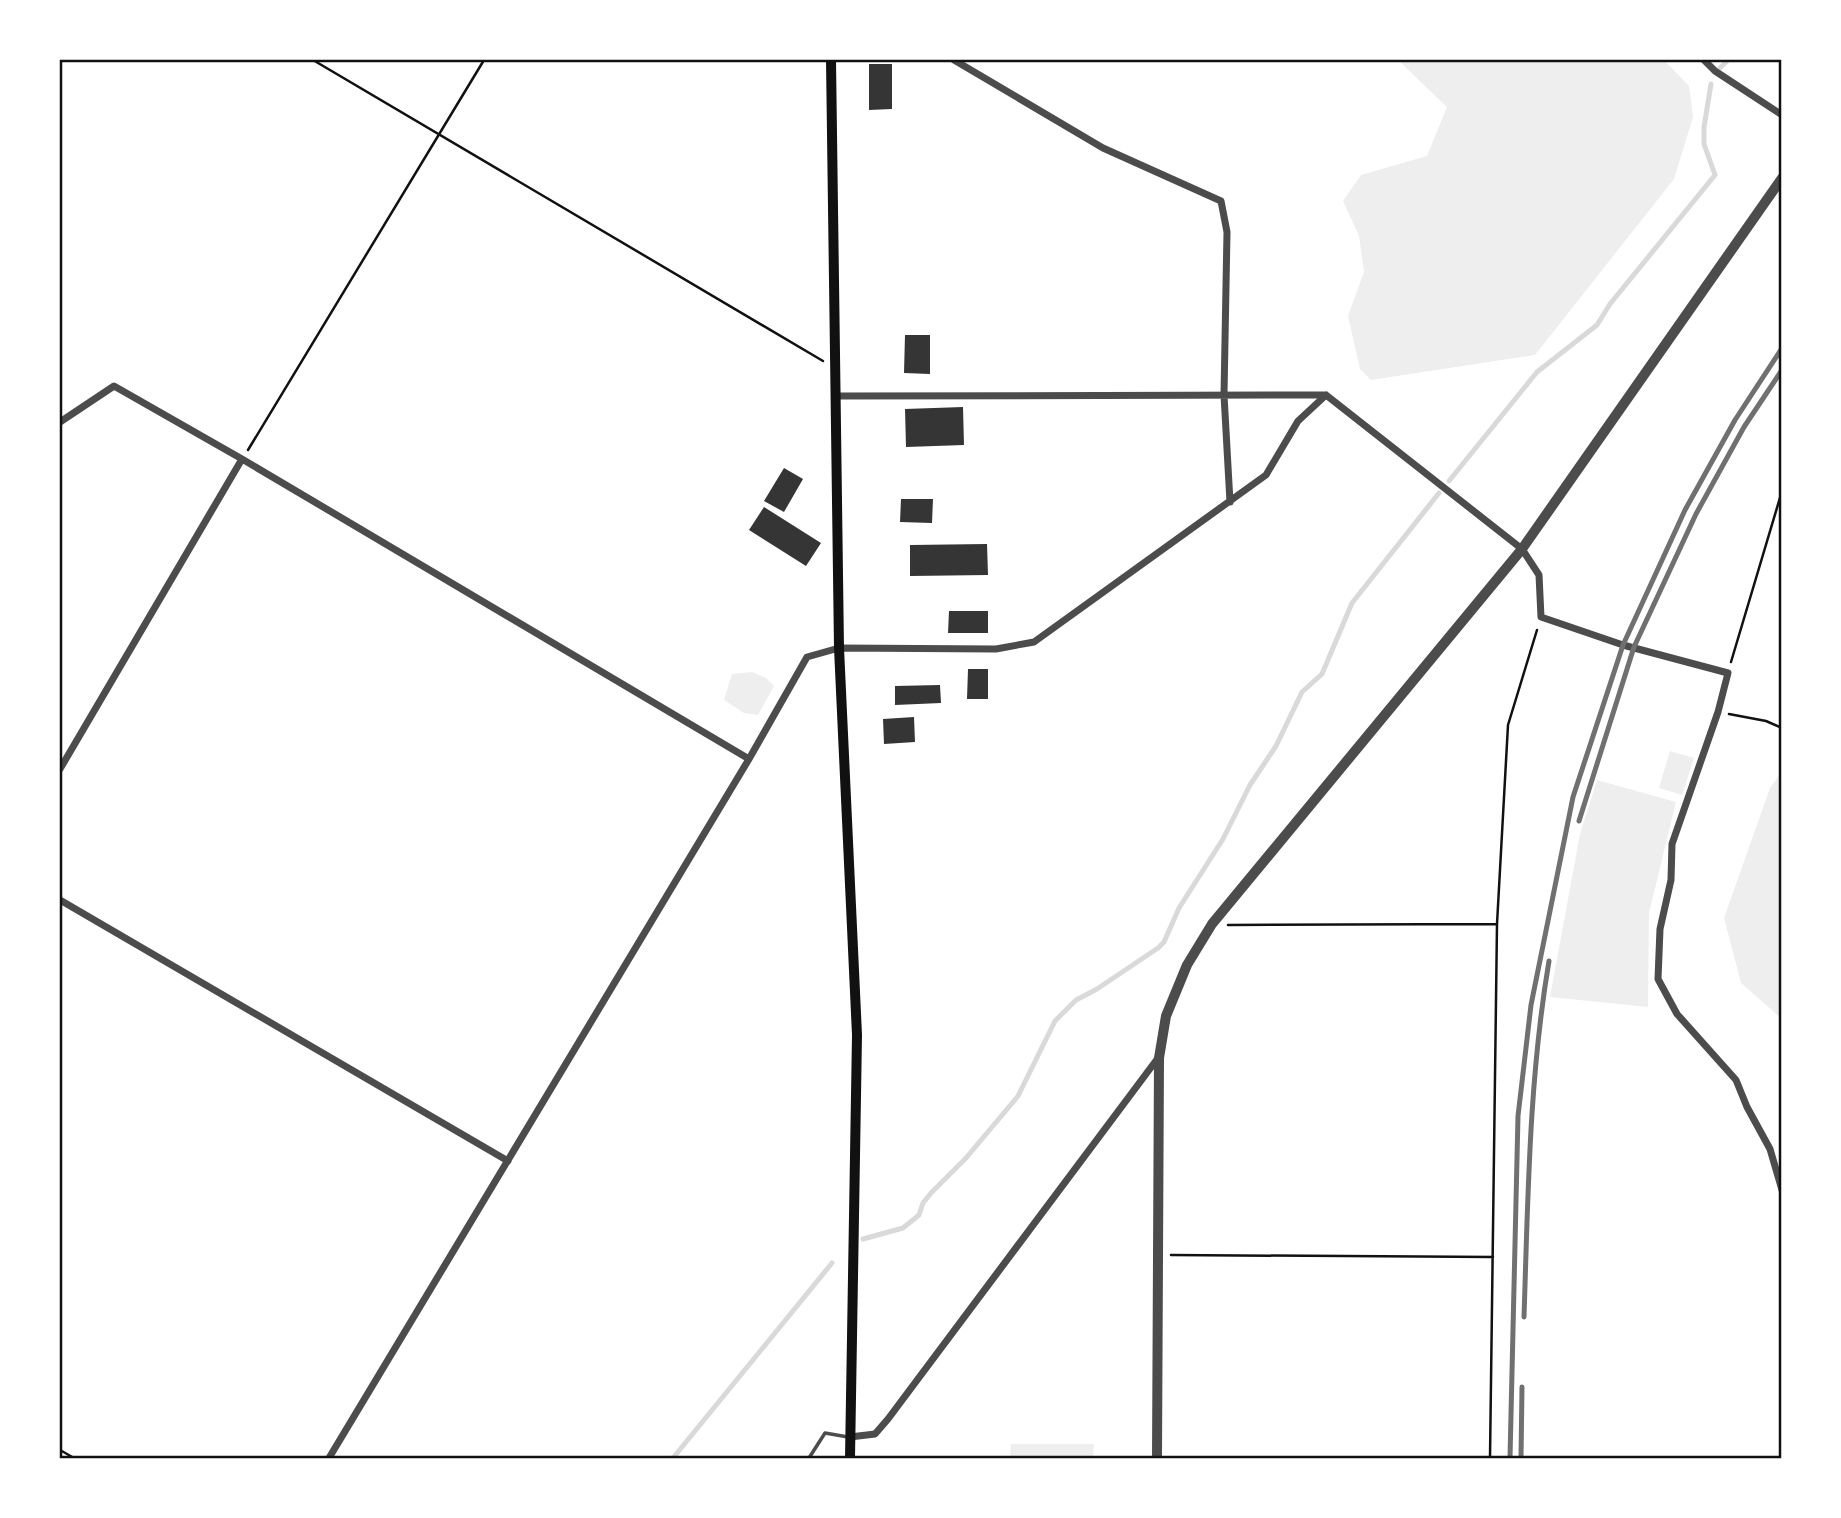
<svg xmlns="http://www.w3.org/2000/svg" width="1841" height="1518" viewBox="0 0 1841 1518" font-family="'Work Sans',sans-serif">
<rect width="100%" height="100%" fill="#fff"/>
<path fill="#eee" d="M1398,60H1664L1689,86L1693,117L1674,179L1535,355L1371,380L1360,369L1348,316L1364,272L1359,236L1343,201L1361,175L1427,156L1447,107Z
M752,672L766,678L774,686L758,715L744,713L724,700L732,674Z
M1670,751L1694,758L1682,795L1659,788Z
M1781,773V1018L1741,983L1724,918L1770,788Z
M1597,780L1676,802L1649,913L1648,1007L1550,997L1580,834Z
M1011,1444H1094L1093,1458H1010Z"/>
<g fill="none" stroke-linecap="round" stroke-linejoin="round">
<path stroke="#d9d9d9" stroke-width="5" d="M1720,68L1728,60
M1449,481L1537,372L1597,325L1610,304L1715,175L1704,144V127L1711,84
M863,1239L903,1228L919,1215L923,1203L931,1193L966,1158L1018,1096L1055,1021L1076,1000L1097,989L1158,948L1164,942L1179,908L1223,839L1250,785L1276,746L1302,692L1322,674L1352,603L1439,493
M673,1458L832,1263"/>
</g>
<path fill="#353535" d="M869,64H892V109L869,110Z
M905,335H930V374L904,373Z
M963,407L964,445L906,447L905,409Z
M784,468L803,479L784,512L764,501Z
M901,499H933L932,523L900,522Z
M764,507L821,543L806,566L749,530Z
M987,544L988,575L910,576V545Z
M949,611H988V633H948Z
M968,669H988V699H967Z
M940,685L941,703L895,705V686Z
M914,717L915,742L884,744L883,719Z"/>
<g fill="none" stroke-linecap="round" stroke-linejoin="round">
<path stroke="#111" stroke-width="2.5" d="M313,60L823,361
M248,450L484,60
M1731,662L1782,491
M1729,714L1766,721L1782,728
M1228,925L1497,924
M1171,1255L1493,1257
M60,1450L74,1458
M1490,1458L1497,924L1508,725L1537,630"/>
<path stroke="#4c4c4c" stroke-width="3.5" d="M809,1458L825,1433L848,1437"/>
<path stroke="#4c4c4c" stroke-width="7" d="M954,60L1103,148L1221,201L1227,232L1224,395L1230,502
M1704,60L1715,71L1782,115
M837,396L1326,395L1522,549L1539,575L1541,617L1623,645L1728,673L1718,712L1672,844L1671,880L1660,929L1658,979L1677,1014L1736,1080L1747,1107L1770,1149L1782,1190
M60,422L114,386L242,459L749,759
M60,769L242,459
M60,900L508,1161
M850,1437L875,1434L888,1419L1158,1058
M329,1458L749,759L807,657L839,648L996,649L1034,642L1266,475L1298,421L1326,395"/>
<path stroke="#4c4c4c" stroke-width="10" d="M1157,1458L1159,1058L1166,1016L1187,965L1212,924L1522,549L1782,178"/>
<path stroke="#111" stroke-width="10" d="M831,60L839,648L857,1035L850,1458"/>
<path stroke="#707070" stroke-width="5" d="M1579,821L1634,647L1696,514L1744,427L1782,370
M1524,1317C1528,1198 1529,1079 1549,961
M1510,1458L1518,1116L1531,1005L1573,797L1623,645L1685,510L1735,420L1782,348
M1521,1458L1522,1387"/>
</g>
<rect width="1841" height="1518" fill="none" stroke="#ffffff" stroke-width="122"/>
<rect x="61" y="61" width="1719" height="1396" fill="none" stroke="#111" stroke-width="2.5"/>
</svg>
